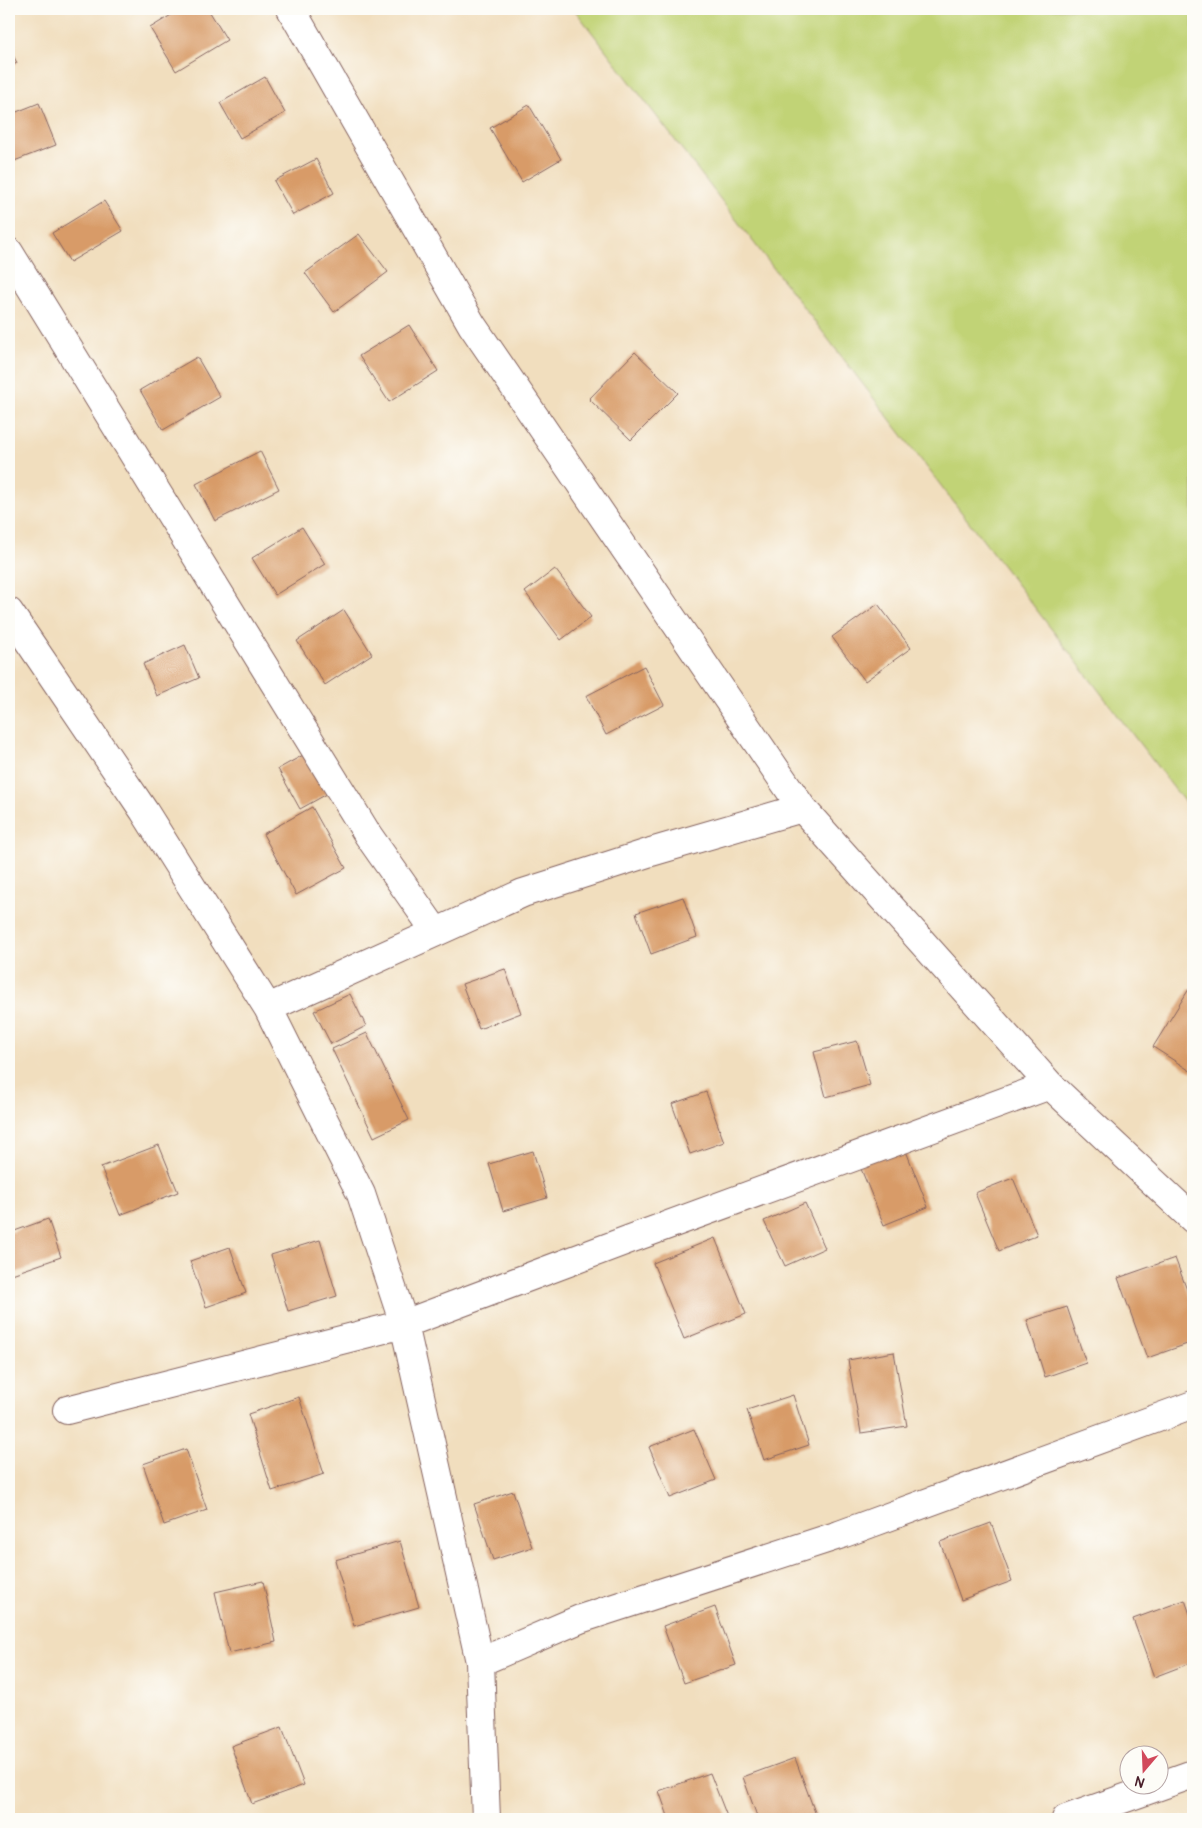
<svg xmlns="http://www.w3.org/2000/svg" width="1202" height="1828" viewBox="0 0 1202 1828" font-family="Pangolin,sans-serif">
<rect width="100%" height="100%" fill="#fdfcf7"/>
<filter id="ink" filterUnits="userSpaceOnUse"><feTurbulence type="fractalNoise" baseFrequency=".02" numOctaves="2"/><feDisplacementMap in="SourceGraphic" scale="10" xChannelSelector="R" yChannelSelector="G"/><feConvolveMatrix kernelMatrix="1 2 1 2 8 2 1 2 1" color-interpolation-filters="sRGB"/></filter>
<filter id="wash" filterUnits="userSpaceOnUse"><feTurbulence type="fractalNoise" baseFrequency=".0096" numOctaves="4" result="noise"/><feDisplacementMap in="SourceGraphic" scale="20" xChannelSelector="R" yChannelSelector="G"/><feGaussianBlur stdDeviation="1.12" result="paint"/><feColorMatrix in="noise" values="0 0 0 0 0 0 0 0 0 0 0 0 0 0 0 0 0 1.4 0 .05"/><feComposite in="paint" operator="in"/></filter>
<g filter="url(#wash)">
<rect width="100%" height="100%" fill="#f1debe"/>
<path fill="#c1d376" stroke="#867950" d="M574,9H1193V813Z"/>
<g id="blocks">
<path fill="#d89b68" d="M181,9H208L227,40L176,71L150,28Z
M9,47L17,63L9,67Z
M265,77L285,113L240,138L220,103Z
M39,103L56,145L9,163V115Z
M529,105L561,159L522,182L490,128Z
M316,159L334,193L293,215L274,181Z
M104,201L123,231L70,262L52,233Z
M359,234L388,272L334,312L305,273Z
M409,325L438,371L389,402L359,356Z
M635,352L678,393L631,440L589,399Z
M197,357L220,397L163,430L140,390Z
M260,451L279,489L215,521L196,484Z
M302,527L325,564L275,595L252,558Z
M555,569L591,617L561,640L525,592Z
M878,604L911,648L865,681L832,637Z
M344,610L372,654L325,685L297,641Z
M185,645L199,678L157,696L143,664Z
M644,666L664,705L606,735L586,696Z
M305,754L327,794L300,809L278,769Z
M312,807L346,868L296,895L263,834Z
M683,897L697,937L651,954L636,913Z
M505,969L521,1013L479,1029L462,984Z
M1189,989L1193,991L1192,1072L1153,1047Z
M350,994L366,1026L331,1044L314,1011Z
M367,1033L409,1120L374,1137L332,1049Z
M857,1041L870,1085L826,1097L814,1052Z
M706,1092L724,1142L690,1154L672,1104Z
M159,1145L178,1192L120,1215L101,1167Z
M904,1146L928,1207L884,1225L859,1164Z
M533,1151L547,1198L503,1211L489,1164Z
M1013,1178L1037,1235L999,1251L975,1193Z
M805,1203L825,1248L785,1266L764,1221Z
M48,1219L61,1257L9,1275V1233Z
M715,1238L746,1314L684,1339L653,1263Z
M320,1240L337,1296L288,1311L271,1255Z
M230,1247L246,1293L206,1307L190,1261Z
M1175,1258L1193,1306V1342L1147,1358L1118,1278Z
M1067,1307L1086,1363L1045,1377L1027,1320Z
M894,1352L907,1426L861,1433L848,1360Z
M793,1395L809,1445L764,1460L747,1410Z
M299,1397L324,1474L272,1491L248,1414Z
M694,1429L716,1480L670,1498L649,1447Z
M186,1449L207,1510L164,1525L143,1464Z
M513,1491L532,1547L493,1560L474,1504Z
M991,1523L1012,1581L961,1600L940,1542Z
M400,1541L419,1607L354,1626L335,1560Z
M263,1581L276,1642L229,1653L215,1592Z
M1185,1600L1193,1623V1662L1154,1677L1133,1619Z
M715,1607L736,1665L684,1683L663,1626Z
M282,1727L304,1785L252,1804L231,1746Z
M795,1758L816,1815L805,1819H758L743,1777Z
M710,1773L728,1819H669L659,1791Z"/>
</g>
</g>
<g filter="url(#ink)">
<use href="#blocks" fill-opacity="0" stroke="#84625e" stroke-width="1"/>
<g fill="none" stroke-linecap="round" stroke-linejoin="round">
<defs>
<path id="minor" d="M291,9L472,325L802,808L1050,1085L1193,1219
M9,252L368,835L436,932
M9,612L144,811L268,1008L361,1194L404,1324L480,1662L486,1819
M268,1008L523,893L651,852L802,808
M67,1410L404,1324L630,1239L1050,1085
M480,1662L580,1619L839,1535L1193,1405
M1066,1819L1193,1774"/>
</defs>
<use href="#minor" stroke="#84625e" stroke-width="30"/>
<use href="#minor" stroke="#fff" stroke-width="28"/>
</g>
</g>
<rect width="1202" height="1828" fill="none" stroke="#fdfcf7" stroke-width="30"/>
<g transform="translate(1144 1770) rotate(199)"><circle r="24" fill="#fdfcf7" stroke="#b5a4a5"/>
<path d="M0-4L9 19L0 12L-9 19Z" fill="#d1495b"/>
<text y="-8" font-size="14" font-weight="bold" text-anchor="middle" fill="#4a1f2b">N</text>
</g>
</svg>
